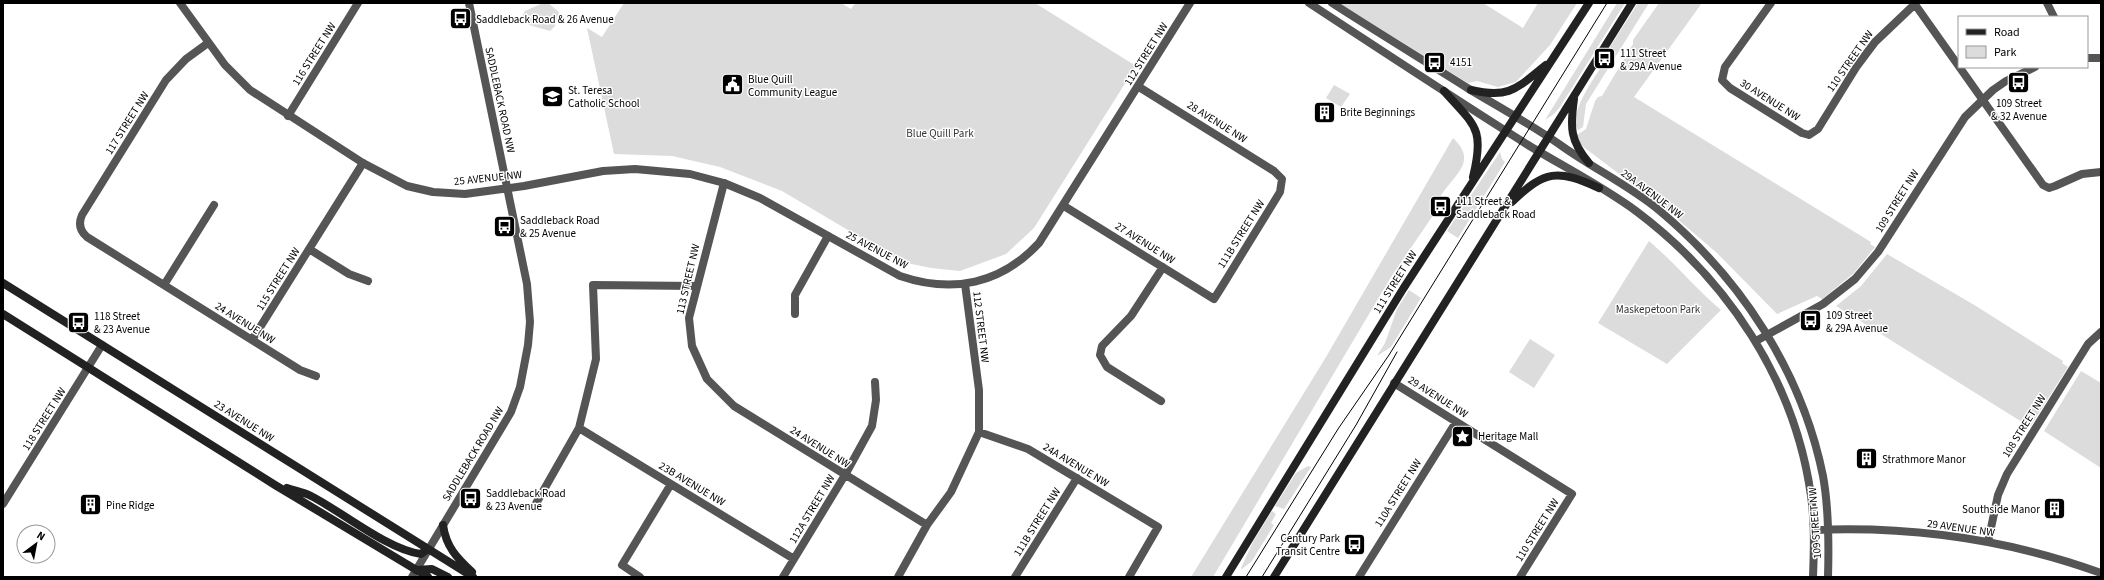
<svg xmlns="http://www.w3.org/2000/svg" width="2104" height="580" viewBox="0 0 2104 580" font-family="'Source Sans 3',sans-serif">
<rect width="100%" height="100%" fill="#fff"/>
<path fill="#dcdcdc" d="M543,3H548L559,12L555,26L550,31L529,25L522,17L525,11Z
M624,3H841L851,9L855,3H1035L1136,66L1034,228L1006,254L960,271L931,268L902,262L782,191L720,167L672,156L614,154L587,28L602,37Z
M1339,3H1483L1523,28L1538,3H1577L1550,45L1516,82L1498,87L1477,81L1468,83Z
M1617,3H1625L1560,107L1554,114L1545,120Z
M1638,3H1649L1586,104L1583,127L1578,130C1567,115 1595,77 1603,64L1605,66L1608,62L1603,58Z
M1659,3H1702L1634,97L1871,242L1870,244L1875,247L1854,273L1822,299L1817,296L1777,314L1717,253L1668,211L1581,145L1577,135L1586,129L1595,101L1598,97L1602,96L1633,44V40Z
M1334,85L1350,94L1341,107L1326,98Z
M1453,138C1485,168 1438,181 1436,211L1391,277L1213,577H1191L1326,357Z
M1500,152L1502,159L1505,162L1458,238L1447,231Z
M1649,241C1675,263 1696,289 1721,310L1667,364L1598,323Z
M1887,254L1976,306L2063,361L2062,363L2068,367L2030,427L1836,306L1861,286Z
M1409,290L1421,298L1391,347L1377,356L1385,343L1397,309Z
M1530,339L1555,355L1534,388L1509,372Z
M2081,371L2101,383V468L2044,431Z
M1308,466L1311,467L1284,509L1275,506L1296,473Z
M1272,511L1276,514L1271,523L1274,525L1252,561L1242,569L1241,568L1253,542Z"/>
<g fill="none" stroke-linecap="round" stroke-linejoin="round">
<path stroke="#555" stroke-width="8" d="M1771,3L1725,67L1722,80L1730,88L1802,133L1809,135L1818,129L1857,66L1875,42L1915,4
M1914,3L2043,185L2049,188L2055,186L2082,174L2101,172
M2047,3L2054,17
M208,43L186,59L166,80L82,215C78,224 80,231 87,237L300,370L316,376
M288,116L358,3
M724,183L689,318L692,346L707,379L734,406L927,525
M1064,206L1214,299L1221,288L1280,192L1282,179L1274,171L1139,87
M309,249L349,274L368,281
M164,285L214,205
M795,314V295L828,236
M252,340L363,163
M1394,383L1572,494L1520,577
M1161,401L1107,367L1100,355L1102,346L1131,316L1163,267
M579,428L794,559
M979,432L1028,449L1158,527L1129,577
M3,504L102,345
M534,507L579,428L596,359L593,285L697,286
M1988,542L1998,495L2007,474L2088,344L2101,332
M640,577L622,565L671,484
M783,577L845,475L872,426L876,400L875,382
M898,577L927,525L951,492L979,432V390L965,284
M1015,577L1077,478
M1359,577L1456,422"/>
<path stroke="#555" stroke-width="8" d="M180,3L225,65L250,90L363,163L407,186L433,192L465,194L524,186L603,171L635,169L690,174L724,183L760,198L900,276C953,294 1001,284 1039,243L1190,3
M1309,3C1382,51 1455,99 1528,145C1564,167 1602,186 1636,211C1728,280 1795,381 1811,496C1815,523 1814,550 1813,577
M1332,3C1377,32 1423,60 1469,89C1499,107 1530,124 1559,144C1592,168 1629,185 1660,211C1741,279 1802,372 1823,476C1829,509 1829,543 1828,577
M2087,58H2101
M1756,341L1823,304L1855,279L1878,252L1965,117L1993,90L2006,81L2035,67
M1814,530C1911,526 2010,540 2101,573
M412,577L511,412L520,387L528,345L530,322L527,284L469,3"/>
<path stroke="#222" stroke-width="8" d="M1471,90C1510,99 1517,88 1546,65
M1444,91C1475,126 1485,128 1473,177
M1574,99C1570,127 1570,141 1589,163
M1512,202C1545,170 1557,169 1599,188
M3,283L473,577
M3,314L275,485L428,577
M287,488C295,491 304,492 311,496C341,511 388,550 421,554L428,549
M443,525C446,547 457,558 472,572
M416,570L432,569L448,577
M1226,577L1403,289L1589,3
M1274,577L1632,3"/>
<path stroke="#000" stroke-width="1" d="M1246,577L1338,429L1389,355L1607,3
M1262,577L1356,425L1397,352"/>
</g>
<defs>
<symbol id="bus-square" viewBox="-11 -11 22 22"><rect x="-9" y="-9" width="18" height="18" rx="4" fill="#000" stroke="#fff"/><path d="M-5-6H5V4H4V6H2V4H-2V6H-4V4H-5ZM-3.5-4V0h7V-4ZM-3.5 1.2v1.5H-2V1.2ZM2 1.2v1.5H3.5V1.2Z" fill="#fff"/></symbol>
<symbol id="civic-square" viewBox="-11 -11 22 22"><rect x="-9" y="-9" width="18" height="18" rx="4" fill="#000" stroke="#fff"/><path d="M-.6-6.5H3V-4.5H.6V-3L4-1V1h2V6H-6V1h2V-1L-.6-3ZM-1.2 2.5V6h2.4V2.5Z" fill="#fff"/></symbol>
<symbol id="school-square" viewBox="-11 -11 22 22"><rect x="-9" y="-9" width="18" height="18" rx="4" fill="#000" stroke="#fff"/><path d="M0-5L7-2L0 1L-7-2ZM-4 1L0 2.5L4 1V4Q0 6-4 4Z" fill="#fff"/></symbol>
<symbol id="building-square" viewBox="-11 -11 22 22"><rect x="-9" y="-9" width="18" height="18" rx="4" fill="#000" stroke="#fff"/><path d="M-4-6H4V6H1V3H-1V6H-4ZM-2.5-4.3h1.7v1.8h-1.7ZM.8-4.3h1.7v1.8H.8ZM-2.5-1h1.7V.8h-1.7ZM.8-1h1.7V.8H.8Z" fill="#fff"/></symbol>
<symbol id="sight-square" viewBox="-11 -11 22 22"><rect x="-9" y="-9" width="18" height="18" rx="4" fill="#000" stroke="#fff"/><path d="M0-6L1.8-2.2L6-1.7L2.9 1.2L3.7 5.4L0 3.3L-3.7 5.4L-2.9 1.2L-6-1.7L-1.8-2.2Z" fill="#fff"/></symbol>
</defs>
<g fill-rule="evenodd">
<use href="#bus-square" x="448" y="6" width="25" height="25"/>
<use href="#bus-square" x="1592" y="46" width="25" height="25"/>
<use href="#bus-square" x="1422" y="50" width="25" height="25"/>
<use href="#bus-square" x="2006" y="70" width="25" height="25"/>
<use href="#civic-square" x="720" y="72" width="25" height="25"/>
<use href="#school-square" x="540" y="84" width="25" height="25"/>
<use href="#building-square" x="1312" y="100" width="25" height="25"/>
<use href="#bus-square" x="1428" y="194" width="25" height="25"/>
<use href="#bus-square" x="492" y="214" width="25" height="25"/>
<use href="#bus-square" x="1798" y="308" width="25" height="25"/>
<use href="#bus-square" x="66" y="310" width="25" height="25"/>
<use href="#sight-square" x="1450" y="424" width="25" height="25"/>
<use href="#building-square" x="1854" y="446" width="25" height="25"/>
<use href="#bus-square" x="458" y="486" width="25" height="25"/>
<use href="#building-square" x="78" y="492" width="25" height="25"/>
<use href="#building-square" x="2042" y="496" width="25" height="25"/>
<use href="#bus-square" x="1342" y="532" width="25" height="25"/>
</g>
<g text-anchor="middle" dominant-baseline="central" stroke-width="3" stroke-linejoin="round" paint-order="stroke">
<g font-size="11" fill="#000" stroke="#fff" text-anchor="start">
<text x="476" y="19">Saddleback Road &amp; 26 Avenue</text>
<text x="1620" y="53">111 Street<tspan x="1620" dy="13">&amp; 29A Avenue</tspan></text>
<text x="1450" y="62">4151</text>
<text x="748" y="79">Blue Quill<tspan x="748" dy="13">Community League</tspan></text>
<text x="568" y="90">St. Teresa<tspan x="568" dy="13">Catholic School</tspan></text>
<text x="2019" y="103" text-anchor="middle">109 Street<tspan x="2019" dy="13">&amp; 32 Avenue</tspan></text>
<text x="1340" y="112">Brite Beginnings</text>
<text x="1456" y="201">111 Street &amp;<tspan x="1456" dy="13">Saddleback Road</tspan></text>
<text x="520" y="220">Saddleback Road<tspan x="520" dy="13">&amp; 25 Avenue</tspan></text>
<text x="1826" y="315">109 Street<tspan x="1826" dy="13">&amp; 29A Avenue</tspan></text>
<text x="94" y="316">118 Street<tspan x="94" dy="13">&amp; 23 Avenue</tspan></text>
<text x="1478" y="436">Heritage Mall</text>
<text x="1882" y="459">Strathmore Manor</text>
<text x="486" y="493">Saddleback Road<tspan x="486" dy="13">&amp; 23 Avenue</tspan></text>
<text x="106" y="505">Pine Ridge</text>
<text x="2040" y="509" text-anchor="end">Southside Manor</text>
<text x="1340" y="538" text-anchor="end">Century Park<tspan x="1340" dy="13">Transit Centre</tspan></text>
</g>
<g font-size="11" fill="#000" stroke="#fff">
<text transform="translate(314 54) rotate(-58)">116 STREET NW</text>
<text transform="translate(1146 54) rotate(-58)">112 STREET NW</text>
<text transform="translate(1850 61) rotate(-55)">110 STREET NW</text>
<text transform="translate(500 100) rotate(78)">SADDLEBACK ROAD NW</text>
<text transform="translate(1770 100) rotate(32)">30 AVENUE NW</text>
<text transform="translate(1217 122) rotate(32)">28 AVENUE NW</text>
<text transform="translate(127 123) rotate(-58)">117 STREET NW</text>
<text transform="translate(488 178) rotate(-6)">25 AVENUE NW</text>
<text transform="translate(1652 194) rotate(37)">29A AVENUE NW</text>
<text transform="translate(1897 201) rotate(-58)">109 STREET NW</text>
<text transform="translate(1241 234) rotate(-58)">111B STREET NW</text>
<text transform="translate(1145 243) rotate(32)">27 AVENUE NW</text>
<text transform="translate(877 250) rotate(28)">25 AVENUE NW</text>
<text transform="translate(278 279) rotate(-58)">115 STREET NW</text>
<text transform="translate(688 279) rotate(-77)">113 STREET NW</text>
<text transform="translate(1395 282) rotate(-58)">111 STREET NW</text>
<text transform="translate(245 323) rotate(32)">24 AVENUE NW</text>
<text transform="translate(981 327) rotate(83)">112 STREET NW</text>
<text transform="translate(1438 397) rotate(32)">29 AVENUE NW</text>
<text transform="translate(44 419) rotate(-58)">118 STREET NW</text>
<text transform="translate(244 421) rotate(32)">23 AVENUE NW</text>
<text transform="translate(2024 426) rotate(-58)">108 STREET NW</text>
<text transform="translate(820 447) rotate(32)">24 AVENUE NW</text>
<text transform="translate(473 454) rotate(-59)">SADDLEBACK ROAD NW</text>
<text transform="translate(1076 465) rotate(31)">24A AVENUE NW</text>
<text transform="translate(692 484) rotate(31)">23B AVENUE NW</text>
<text transform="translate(1398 493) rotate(-58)">110A STREET NW</text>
<text transform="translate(812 509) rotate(-59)">112A STREET NW</text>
<text transform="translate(1037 522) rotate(-58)">111B STREET NW</text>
<text transform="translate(1815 523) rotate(-94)">109 STREET NW</text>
<text transform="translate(1961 528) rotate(8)">29 AVENUE NW</text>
<text transform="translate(1537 530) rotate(-58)">110 STREET NW</text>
</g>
<g font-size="11" fill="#333" stroke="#fff">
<text x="940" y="133">Blue Quill Park</text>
<text x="1658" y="309">Maskepetoon Park</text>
</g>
</g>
<rect width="2104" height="580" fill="none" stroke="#000000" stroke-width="8"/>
<rect x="1958" y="16" width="130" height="52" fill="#ffffff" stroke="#999999"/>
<rect x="1966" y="29" width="20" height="6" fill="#222222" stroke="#999999"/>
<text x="1994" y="36" font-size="12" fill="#000000">Road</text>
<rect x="1966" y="46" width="20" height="12" fill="#dcdcdc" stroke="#999999"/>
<text x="1994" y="56" font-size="12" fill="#000000">Park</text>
<g transform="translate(36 544) rotate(32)"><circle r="19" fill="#ffffff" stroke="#999999"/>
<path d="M0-3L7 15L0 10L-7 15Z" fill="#000000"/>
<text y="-6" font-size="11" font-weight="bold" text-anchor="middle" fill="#000000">N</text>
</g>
</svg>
